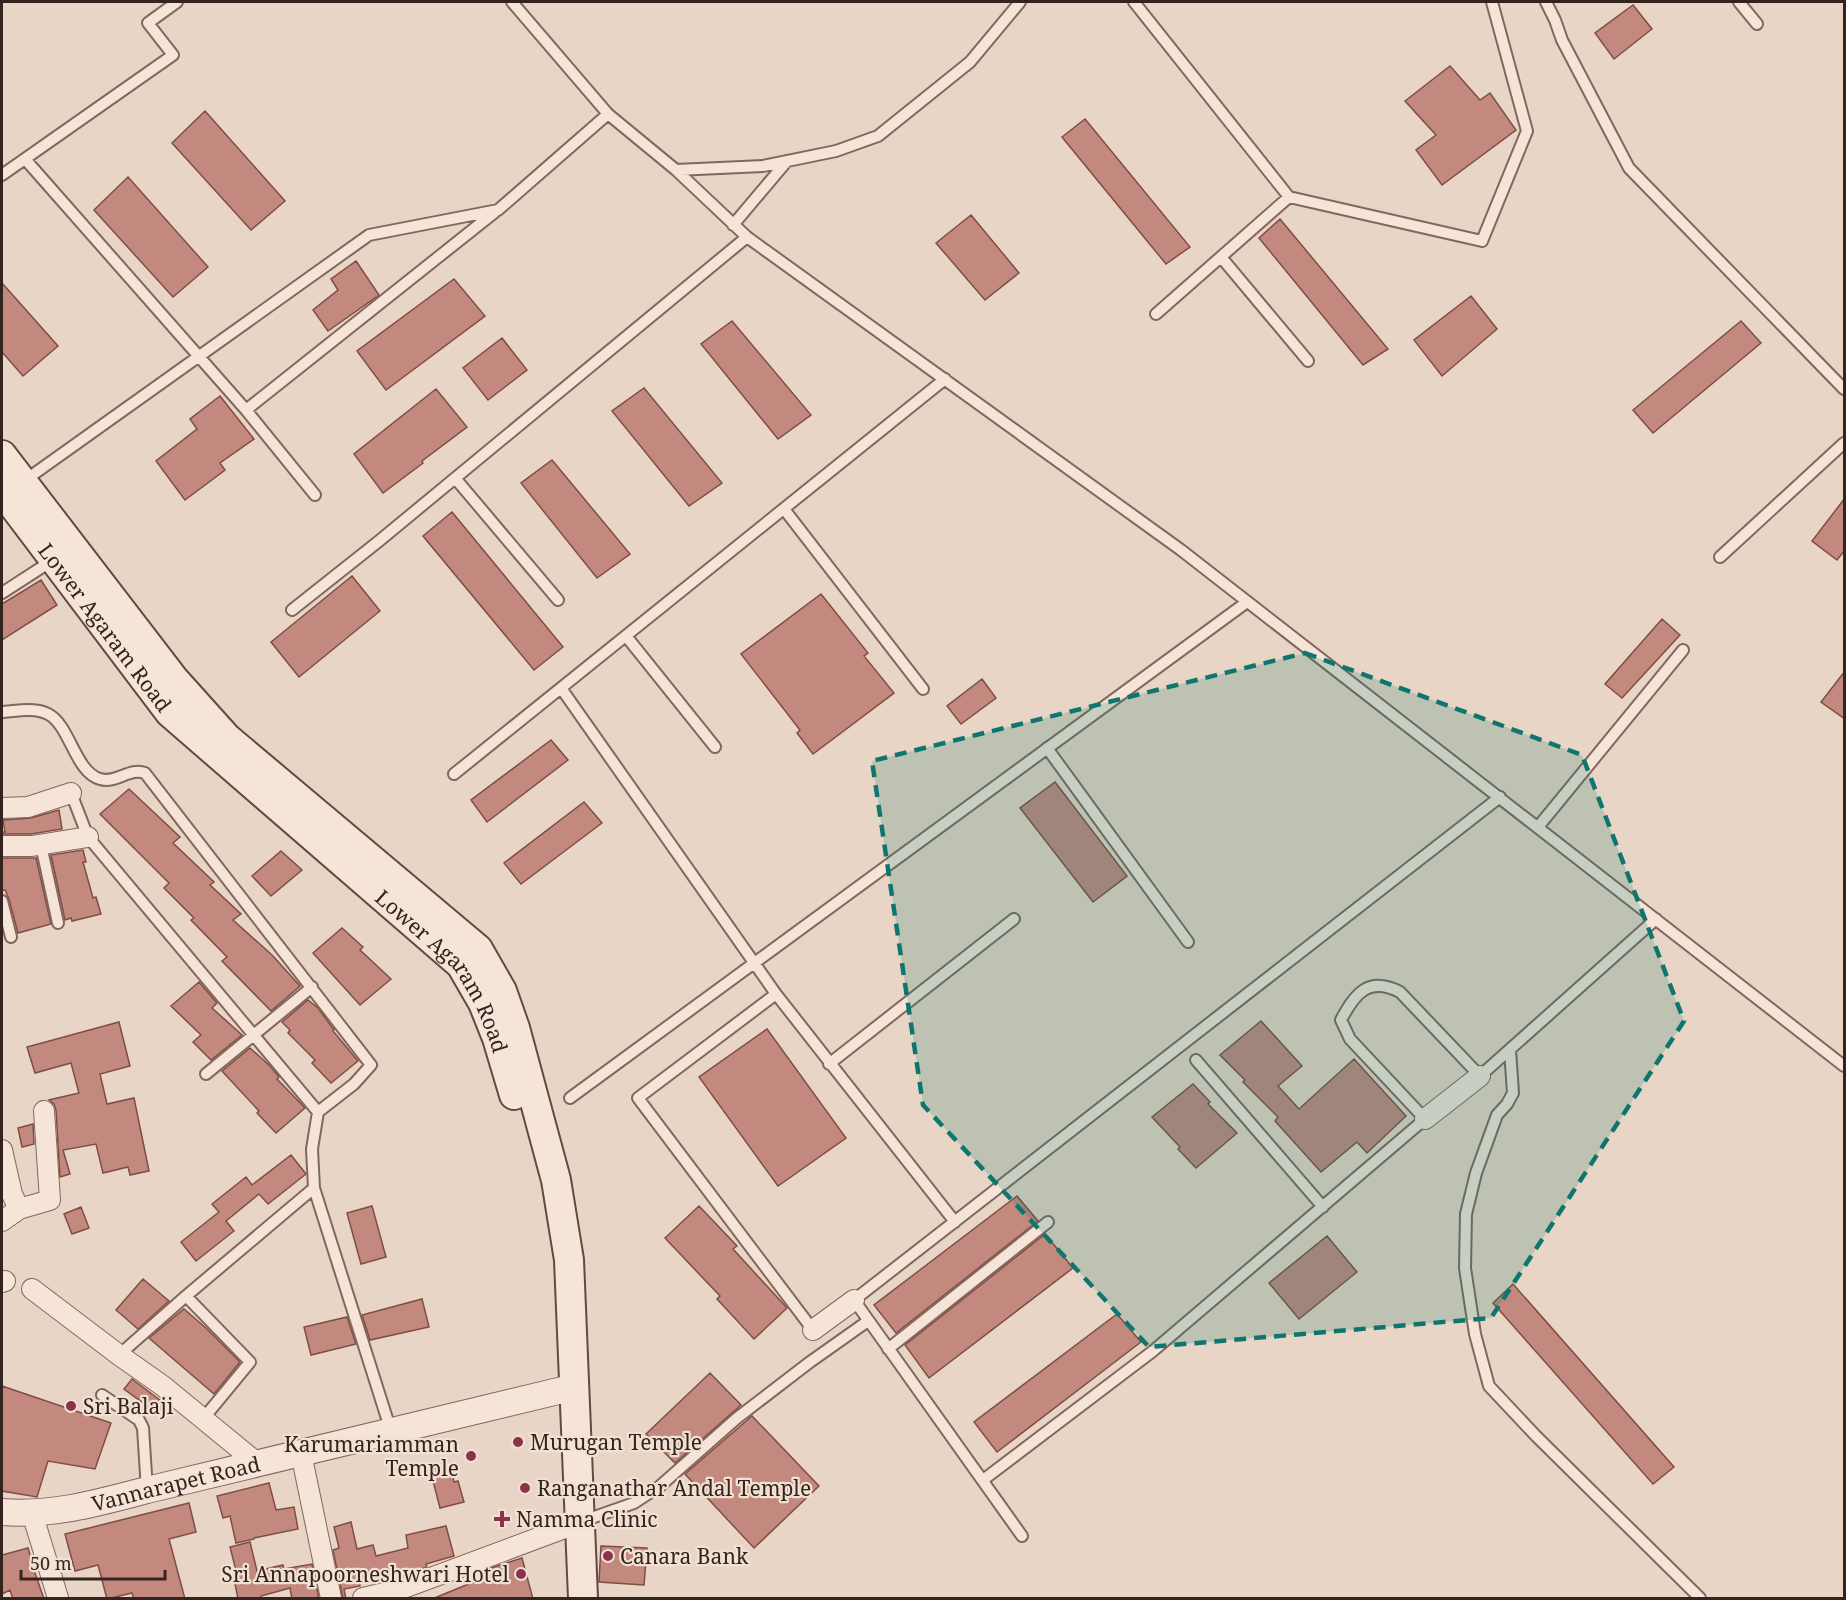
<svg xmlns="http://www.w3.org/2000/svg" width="1846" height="1600" viewBox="0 0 1846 1600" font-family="'Noto Serif',serif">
<rect width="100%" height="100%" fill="#e9d5c5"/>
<path fill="#c4897e" stroke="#7f4d45" stroke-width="1.5" d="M1633,5L1652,29L1614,59L1595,33Z
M1450,66L1480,100L1490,93L1516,130L1442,185L1416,150L1436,135L1405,101Z
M205,111L285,201L251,230L172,143Z
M1085,119L1190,247L1166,264L1062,137Z
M128,177L208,267L173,297L94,210Z
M971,215L1019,273L985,300L936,243Z
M1280,219L1388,349L1363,365L1259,238Z
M356,261L379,295L328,331L313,310L338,290L331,279Z
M454,279L485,316L386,390L357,351Z
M2,283L58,346L23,376L2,352Z
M1471,296L1497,329L1442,376L1414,340Z
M732,321L811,415L778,439L701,344Z
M1741,321L1761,343L1653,433L1633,410Z
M502,338L527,370L488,400L463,368Z
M644,388L722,483L689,506L612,411Z
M436,389L467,427L422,461L423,463L383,493L354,454Z
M220,396L254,439L220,463L225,470L185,500L156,461L197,429L190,419Z
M552,460L630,554L597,578L521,483Z
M1845,498V550L1837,560L1812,541Z
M452,512L563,647L534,670L423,536Z
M352,576L380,611L299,677L271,642Z
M41,580L57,605L2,640V604Z
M821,594L868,653L864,656L894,693L813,754L797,733L800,730L741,654Z
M1662,619L1680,635L1622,698L1605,684Z
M1845,671V719L1821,702Z
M982,679L996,698L961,724L947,706Z
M551,740L568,760L487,822L471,800Z
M1055,782L1127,876L1093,902L1020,808Z
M129,789L180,837L173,843L214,882L210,885L241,914L233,920L272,955L300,986L271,1011L222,961L227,957L191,920L194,918L164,888L169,883L100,814Z
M584,802L602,823L521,884L504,863Z
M59,810L62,829L31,834H2V832H5L3,820L31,818Z
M83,850L86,862H83L93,898L96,897L101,914L72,921L71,918L65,920L51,855Z
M281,851L302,870L271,896L252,876Z
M2,858H36L51,924L18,933L9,899L5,890H2Z
M342,928L363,947L360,950L391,979L360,1005L313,953Z
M199,982L217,1003L212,1008L242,1035L211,1060L193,1042L201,1035L171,1006Z
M308,1000L318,1008L334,1030L333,1031L358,1061L331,1083L312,1063L315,1060L288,1033L290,1030L282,1022Z
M1261,1021L1302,1066L1278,1086L1299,1109L1354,1059L1406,1116L1367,1153L1357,1142L1321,1172L1275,1121L1278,1117L1243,1082L1245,1080L1220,1055Z
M119,1022L130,1066L100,1074L107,1104L134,1098L149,1171L130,1175L128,1167L103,1173L96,1144L63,1150L70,1174L60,1177L56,1110L54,1104L49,1100L79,1093L71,1063L35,1073L27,1047Z
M767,1029L846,1138L778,1186L699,1077Z
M250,1048L270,1066L279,1077L277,1079L305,1108L276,1133L257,1113L259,1111L222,1071Z
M1193,1084L1210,1102L1208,1104L1237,1133L1196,1168L1178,1149L1180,1147L1152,1117Z
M33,1124L34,1144L22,1147L18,1128Z
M291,1155L306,1174L268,1204L259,1194L226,1221L234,1231L196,1261L181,1242L219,1212L212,1204L246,1177L252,1185Z
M1017,1196L1038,1221L896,1333L874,1305Z
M372,1206L386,1257L361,1264L347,1213Z
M699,1206L737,1246L733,1249L787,1308L754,1339L717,1299L720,1296L665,1238Z
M81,1207L89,1228L72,1234L64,1214Z
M1045,1234L1073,1268L929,1378L905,1345Z
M1327,1236L1357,1272L1299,1319L1269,1283Z
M143,1279L169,1301L138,1329L116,1310Z
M1513,1284L1674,1467L1653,1484L1493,1303Z
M422,1299L429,1327L370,1340L362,1315Z
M184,1309L206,1328L240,1362L214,1394L149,1338Z
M1117,1314L1141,1342L997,1452L974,1422Z
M347,1317L356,1344L311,1355L304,1327Z
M710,1373L741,1405L675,1463L646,1434Z
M132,1379L169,1407L162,1417L124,1389Z
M2,1386L111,1423L95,1469L48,1461L37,1497L2,1491Z
M752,1416L819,1486L754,1548L685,1474Z
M451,1466L454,1482L458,1481L464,1502L440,1508L430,1469Z
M269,1483L276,1510L294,1507L298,1529L254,1538V1539L236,1543L230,1516L223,1518L217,1496Z
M189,1503L196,1532L169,1539L185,1599H134L132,1593L107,1599L98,1565L75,1571L65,1534Z
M351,1522L357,1549L373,1545L376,1556L408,1548L406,1535L446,1526L454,1556L426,1564L427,1567L399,1577L398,1573L360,1583V1586L344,1589L346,1599H343L333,1550L339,1548L334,1527Z
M250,1542L257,1571L283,1565L284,1569L312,1564L319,1599H292L290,1588L261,1596V1599H238L235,1584L239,1582L230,1547Z
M601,1546L647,1548L644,1585L599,1582Z
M28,1548L36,1576L44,1599H13L10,1590L2,1594V1555Z
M522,1558L533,1599H432L493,1574L491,1568Z"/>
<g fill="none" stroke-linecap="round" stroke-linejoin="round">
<defs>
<path id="service" d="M512,2L608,114L676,170L747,237L1181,550L1844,1066
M1134,2L1289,197L1482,241L1527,131L1492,2
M1546,2L1555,20L1562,40L1629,168L1844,389
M1739,2L1757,24
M25,159L246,410L315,495
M676,170L763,166L836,151L878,136L970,62L1020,2
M2,175L173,55L148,23L177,2
M733,225L787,161
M1221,257L1308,361
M1156,314L1289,197
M246,410L495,212
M455,478L558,600
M24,481L369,235L498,210L608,114
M784,509L923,689
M1720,557L1844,443
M2,593L53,560
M292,610L379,541L747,237
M626,636L715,747
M561,688L776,994L955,1222
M2,712C16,711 35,707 48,714C70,725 75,772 100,779C116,784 130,767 145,773L371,1065L354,1084L318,1112L312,1149L314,1188L391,1431
M1047,748L1188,942
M454,774L945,379
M71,793L88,837L318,1112
M1538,827L1683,650
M41,845L58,923
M2,901L11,937
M776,994L638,1098L813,1330
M1510,1050L1513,1093L1507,1104L1497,1115L1476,1173L1466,1214L1465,1268L1475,1334L1489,1386L1536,1436L1700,1598
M1196,1060L1323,1207
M829,1064L1014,919
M206,1074L312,987
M570,1098L1247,602
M186,1296L250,1362L203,1419
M888,1349L1048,1222
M119,1355L186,1296L314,1188
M102,1395L139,1420L143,1428L147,1490
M983,1480L1153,1351L1425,1119L1350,1039L1341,1020C1355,993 1369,976 1400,992L1480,1076L1656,919
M580,1522L634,1503L660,1486L737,1418L810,1362L868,1321
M1022,1536L854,1300L1500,797"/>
<path id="minor" d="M2,808L28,807L71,793
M2,846H32L88,837
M1425,1119L1480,1076
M2,1150L12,1194L19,1209
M2,1221L19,1209L50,1200L44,1111
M2,1282L5,1281
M32,1289L119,1355L163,1386L257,1463
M813,1330L854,1300
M301,1453L331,1598
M32,1513L58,1598
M363,1598L401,1589L565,1528"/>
<g id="tertiary">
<path id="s1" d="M2,1512C52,1516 98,1503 147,1490L575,1387"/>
</g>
<g id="secondary">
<path d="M2,455L174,679L227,738L478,949L502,991L515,1028L556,1180L569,1260L583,1598"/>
<path id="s2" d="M2,491L170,713L461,965L483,1003L497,1038L514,1095"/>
</g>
</defs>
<use href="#service" stroke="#82675d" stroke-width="14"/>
<use href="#minor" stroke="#82675d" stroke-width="22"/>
<use href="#tertiary" stroke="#82675d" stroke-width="28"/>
<use href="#secondary" stroke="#644940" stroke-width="32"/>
<use href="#service" stroke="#f5e4d7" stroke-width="10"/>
<use href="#minor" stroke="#f5e4d7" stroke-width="20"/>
<use href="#tertiary" stroke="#f5e4d7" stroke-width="26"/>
<use href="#secondary" stroke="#f5e4d7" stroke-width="28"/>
</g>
<path fill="#0f766e" fill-opacity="0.2" stroke="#0f766e" stroke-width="4.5" stroke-dasharray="12 8" stroke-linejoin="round" d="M1305,653L1582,755L1684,1021L1491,1318L1149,1347L923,1105L872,761Z"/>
<g fill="#8b334a" stroke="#f2e1d3" stroke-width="2">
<circle cx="71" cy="1406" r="6"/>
<circle cx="518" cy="1442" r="6"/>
<circle cx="471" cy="1456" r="6"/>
<circle cx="525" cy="1488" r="6"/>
<path d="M499 1510h6v6h6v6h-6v6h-6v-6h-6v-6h6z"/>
<circle cx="608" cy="1556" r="6"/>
<circle cx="521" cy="1574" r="6"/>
</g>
<g text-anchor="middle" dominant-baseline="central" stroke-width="4.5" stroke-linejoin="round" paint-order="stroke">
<g font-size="21" fill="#34241f" stroke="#f2e1d3">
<text stroke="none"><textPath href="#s2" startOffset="171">Lower Agaram Road</textPath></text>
<text stroke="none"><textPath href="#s2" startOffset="657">Lower Agaram Road</textPath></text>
<text stroke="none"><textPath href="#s1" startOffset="177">Vannarapet Road</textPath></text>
</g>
<g font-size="21" fill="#34241f" stroke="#f2e1d3" text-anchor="start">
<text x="83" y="1406">Sri Balaji</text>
<text x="530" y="1442">Murugan Temple</text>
<text x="459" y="1444" text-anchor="end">Karumariamman<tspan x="459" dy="24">Temple</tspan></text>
<text x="537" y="1488">Ranganathar Andal Temple</text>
<text x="516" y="1519">Namma Clinic</text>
<text x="620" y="1556">Canara Bank</text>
<text x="509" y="1574" text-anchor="end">Sri Annapoorneshwari Hotel</text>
</g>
</g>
<rect width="1846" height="1600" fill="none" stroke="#34241f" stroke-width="6"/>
<path d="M21 1570v9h144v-9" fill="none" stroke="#34241f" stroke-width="3"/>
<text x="30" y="1570" font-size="18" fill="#34241f" stroke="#f2e1d3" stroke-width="4.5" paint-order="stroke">50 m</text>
</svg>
